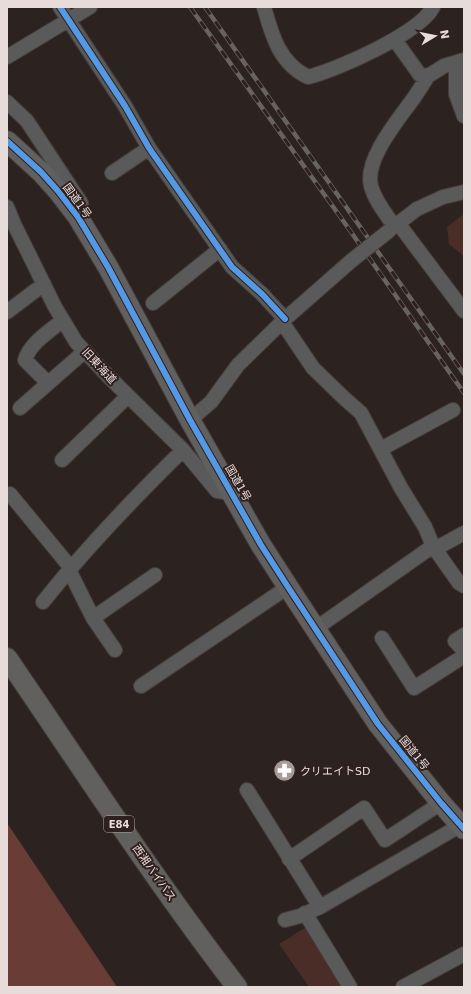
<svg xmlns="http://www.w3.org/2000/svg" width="471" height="994" viewBox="0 0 471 994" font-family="'DejaVu Sans','Noto Sans JP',sans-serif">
<rect width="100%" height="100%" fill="#2c2321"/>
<path fill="#4b2d28" d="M464,214V256L449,244L447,227Z
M308,926L346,987H309L279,944Z"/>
<path fill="#693d36" d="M7,823L117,987H7Z"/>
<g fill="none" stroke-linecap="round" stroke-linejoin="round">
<defs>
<path id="minor" d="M60,7L125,106L149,148L232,267L262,294L285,319
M264,7C272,35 279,63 308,77C337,70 420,33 433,7
M395,40L420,75L428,76L444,66L464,60
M7,57L90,7
M456,63V94L464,116
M7,102L27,121L81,203L82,211L78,217
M112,173L149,148
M7,207L14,224L55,307L76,342L108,376L183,450L217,491L224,492L231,491
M398,223L464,311
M394,226C386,214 375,201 371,186C364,160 398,120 413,99C418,92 423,84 428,76
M392,228L417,209L443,197L464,192
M153,303L220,249
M7,312L44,284
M282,322L313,368L344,398L361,413L401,488L425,527L433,546L459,583L464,586
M48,383L25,360C30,343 50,331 63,320
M20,408L85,351
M190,420L211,402L238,365L285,319L351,261
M381,449L453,410
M62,460L128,396
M10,494L71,568
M435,549L464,533
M69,570L93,618L115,650
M43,602C86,548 134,498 183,450
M93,618L155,575
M315,629L433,546
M464,635L455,641L464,651
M382,638L414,688L464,656
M141,686L288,587
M247,790L320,907
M289,859L364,808L385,840L441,803
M305,913L350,987
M285,920L300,916L320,907L461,825
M403,987L464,954"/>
<path id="highway" d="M7,141L41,172L58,191L78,217L108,267L190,420L261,545L288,587L378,724L441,803L464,829
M7,658C83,769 155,881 237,987"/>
</defs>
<use href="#minor" stroke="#453e3c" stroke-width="16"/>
<use href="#highway" stroke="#453e3c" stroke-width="22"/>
<use href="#minor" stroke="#595a59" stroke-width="14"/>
<use href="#highway" stroke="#62605f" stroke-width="20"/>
<defs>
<path id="rail" d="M190,7L344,222L464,393
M205,7L464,374"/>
</defs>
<use href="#rail" stroke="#676362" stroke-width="4.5"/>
<use href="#rail" stroke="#30201d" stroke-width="3" stroke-dasharray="9" stroke-linecap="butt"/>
<defs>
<path id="minor-bridge" d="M351,261L390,230"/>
</defs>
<use href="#minor-bridge" stroke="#453e3c" stroke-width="16" stroke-linecap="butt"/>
<use href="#minor-bridge" stroke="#595a59" stroke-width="14"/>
<defs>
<path id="cycleway" d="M60,7L125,106L149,148L232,267L262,294L285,319
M7,141L41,172L58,191L78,217L108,267L190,420L261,545L288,587L378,724L441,803L464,829"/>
</defs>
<use href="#cycleway" stroke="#30201d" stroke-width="8"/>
<use href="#cycleway" stroke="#5399e6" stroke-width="6"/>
</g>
<defs>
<symbol id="pharmacy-disc" viewBox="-11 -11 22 22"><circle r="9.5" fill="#a69b99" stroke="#30201d"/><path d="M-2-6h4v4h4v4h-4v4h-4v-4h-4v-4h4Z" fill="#fff"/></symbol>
</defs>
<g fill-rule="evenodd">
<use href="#pharmacy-disc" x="272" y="758" width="25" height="25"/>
</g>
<g text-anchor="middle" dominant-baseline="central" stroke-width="4" stroke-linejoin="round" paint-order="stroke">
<rect fill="#30201d" stroke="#b0a4a1" stroke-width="1" x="104" y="816" width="30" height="16" rx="3"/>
<g font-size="10" font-weight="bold" fill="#e7dcda">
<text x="119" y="824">E84</text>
</g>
<g font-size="11" fill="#e7dcda" stroke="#30201d">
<text transform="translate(77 201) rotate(54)">国道1号</text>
<text transform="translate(99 366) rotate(47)">旧東海道</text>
<text transform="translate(238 483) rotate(60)">国道1号</text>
<text transform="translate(414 753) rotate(51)">国道1号</text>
<text transform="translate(154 873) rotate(55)">西湘バイパス</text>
</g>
<g font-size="11" fill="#e7dcda" stroke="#30201d" text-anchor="start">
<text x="300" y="771">クリエイトSD</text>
</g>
</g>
<rect width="471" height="994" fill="none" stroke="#e7dcda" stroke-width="16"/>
<g transform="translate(435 36) rotate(80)" stroke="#30201d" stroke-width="3" paint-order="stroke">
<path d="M0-3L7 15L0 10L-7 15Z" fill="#e7dcda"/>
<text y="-6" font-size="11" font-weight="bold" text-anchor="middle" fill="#e7dcda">N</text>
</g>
</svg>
